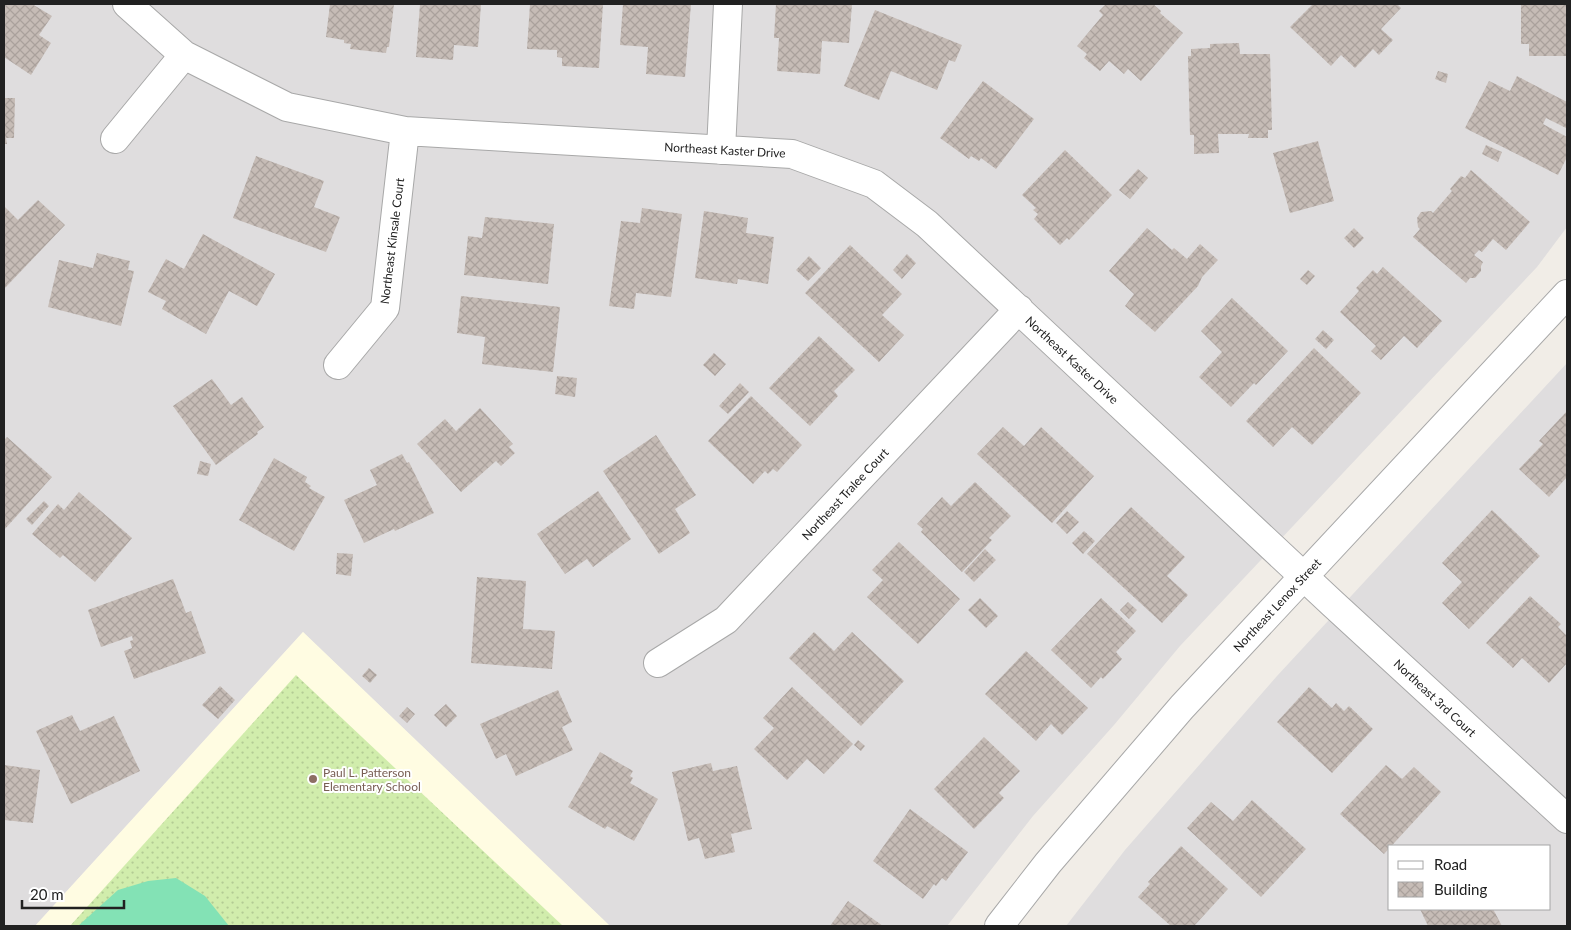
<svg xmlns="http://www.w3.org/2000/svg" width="1571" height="930" viewBox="0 0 1571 930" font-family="Lato,sans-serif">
<defs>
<pattern id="grass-dots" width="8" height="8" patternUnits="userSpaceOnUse" patternTransform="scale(1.25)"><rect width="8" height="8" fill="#d1edac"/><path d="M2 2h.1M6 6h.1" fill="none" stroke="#b3cb94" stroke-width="1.8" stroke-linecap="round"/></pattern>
<pattern id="building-cross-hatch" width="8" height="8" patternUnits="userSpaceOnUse" patternTransform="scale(1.25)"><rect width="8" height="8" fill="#c6bcb6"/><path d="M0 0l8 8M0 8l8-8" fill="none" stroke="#aaa19c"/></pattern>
</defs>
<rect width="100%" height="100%" fill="#f1ede7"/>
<path fill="#dfddde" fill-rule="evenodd" d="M4,4H1567V227L1537,267L1180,646L1114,725L1033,816L947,926H610L303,632L35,926H4Z
M1567,363V926H1066L1125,850L1277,676ZM1390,846H1550V909H1390Z"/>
<path fill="#fffce2" d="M303,632L610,926H35Z"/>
<path fill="url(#grass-dots)" d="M296,675L563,926H70Z"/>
<path fill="#83e2b5" d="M176,878L205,896L229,926H78L118,890L148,881Z"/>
<path fill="url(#building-cross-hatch)" d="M4,4H32L52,16L39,35L51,43L31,75L4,57Z
M330,4H394L389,47H387L386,53L350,49L351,44L344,43V40L326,37Z
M420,4H481L478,47L454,45L453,60L416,57Z
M530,4H603L599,68L562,66V58L557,57V50L527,49Z
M623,4H691L685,77L646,74L648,47L620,45Z
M776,4H852L849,43L822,41L820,74L777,71L779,38H774Z
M1106,4H1153L1161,11L1160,13L1183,33L1141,81L1128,69L1124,74L1109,61L1100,71L1084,58L1087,54L1077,46L1103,15L1099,11Z
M1313,4H1397L1401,8L1381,29L1393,40L1379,55L1373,49L1355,68L1341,55L1331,66L1290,27Z
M1521,4H1567V56H1529V44H1521Z
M875,10L962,45L955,62L949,60L937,90L891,71L879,100L844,86Z
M1239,43L1240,54H1270L1272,130H1268V138H1248L1249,134H1218L1219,153L1194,154V135H1190L1188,56H1191V49L1210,48V44Z
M1438,71L1448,74L1446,83L1435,79Z
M1517,76L1567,102L1566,128L1546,118L1543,124L1567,137V157L1558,175L1465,128L1489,81L1510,91Z
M983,81L1034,119L996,169L981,158L979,161L971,156L969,159L940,138Z
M4,98H15L14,138H6L7,144H4Z
M1318,141L1334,201L1290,213L1273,153Z
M1486,145L1502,152L1498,162L1482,154Z
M1065,150L1112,195L1069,240L1067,238L1060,245L1034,219L1038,214L1033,210L1036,208L1022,195Z
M256,156L324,181L314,207L340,217L326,252L233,218Z
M1138,169L1148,178L1130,199L1119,190Z
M1471,170L1530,222L1506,250L1493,239L1482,252L1479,250L1474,255L1483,262L1481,266V271L1475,278H1470L1466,283L1413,237L1420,229L1418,227L1417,218L1421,212L1431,211L1433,213L1452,191L1450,189L1461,176L1465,178Z
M38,200L65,225L4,289V206L18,220Z
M642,208L682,214L671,297L636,293L634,309L609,306L621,221L640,223Z
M704,211L748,218L746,233L774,237L768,284L738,279L737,284L695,278Z
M485,217L554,224L548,284L464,275L468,236L482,238Z
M1147,228L1172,250L1174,248L1187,259L1200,244L1218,260L1202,277L1198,286L1155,332L1125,306L1134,294L1109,271Z
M1354,228L1364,238L1354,248L1344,238Z
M203,234L275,274L257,306L229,291L206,334L162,309L166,301L148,292L166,259L184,269Z
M850,245L902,294L882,315L904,335L879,362L805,293Z
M97,253L130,261L128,270L134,271L121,326L48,307L59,260L93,268Z
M907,254L916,263L902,279L893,270Z
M809,256L821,268L808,281L796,270Z
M1383,267L1442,321L1417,348L1404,336L1381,360L1371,351L1376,346L1340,312L1359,291L1356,288L1373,270L1377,274Z
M1308,270L1315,276L1307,285L1300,279Z
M461,296L560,307L553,372L482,364L485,337L457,333Z
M1232,298L1288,351L1256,385L1254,383L1231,407L1199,377L1222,352L1201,331Z
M1323,330L1334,340L1326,349L1315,339Z
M819,336L855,370L834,391L838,396L810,426L769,388Z
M1314,348L1361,393L1312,445L1292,427L1273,447L1246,421Z
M714,353L726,364L715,376L703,365Z
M557,376L577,378L575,397L555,394Z
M212,379L231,405L242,397L264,427L257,432L258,434L216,465L173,406Z
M740,383L749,392L728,414L719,406Z
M751,396L802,445L777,472L773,469L768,474L765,471L753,484L708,441Z
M480,408L513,444L509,447L515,453L501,466L496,461L461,492L417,444L445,419L456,431Z
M1567,411V477L1549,497L1519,469L1543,444L1539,441Z
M1003,427L1024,446L1041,427L1094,476L1052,523L977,454Z
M656,435L696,495L675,509L690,533L659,554L603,471Z
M7,437L52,477L4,530V440Z
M402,454L407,463L409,462L434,513L395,531L394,529L364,543L344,500L377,485L370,470Z
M274,458L307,477L305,482L311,486L309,488L325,497L294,551L239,520Z
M200,461L211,464L208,476L197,474Z
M975,482L1011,516L989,538L992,540L962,572L921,532L923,529L917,524L942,497L951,506Z
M598,491L631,539L593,567L587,559L565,574L537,534Z
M79,492L132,538L95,582L63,555L60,558L32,534L58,504L64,510Z
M44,501L49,506L32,525L26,519Z
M1131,507L1185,557L1167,576L1188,595L1162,623L1087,554Z
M1492,510L1540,556L1469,629L1442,603L1462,582L1442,563Z
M1067,511L1079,522L1067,534L1056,523Z
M1084,531L1095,541L1083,554L1072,543Z
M899,542L960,599L918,644L867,597L883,580L872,570Z
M985,549L996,560L974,582L964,572Z
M337,553L353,554L351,576L336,574Z
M477,577L526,581L523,629L555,631L552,669L471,663Z
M173,579L186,613L191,611L206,653L134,679L124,651L132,648L130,641L133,640L132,636L101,647L88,610Z
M1530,596L1561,624L1558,627L1567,636V663L1549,683L1522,658L1513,668L1486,643Z
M980,598L998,616L986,628L968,610Z
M1101,598L1136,631L1116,652L1122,659L1103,679L1101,677L1091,688L1051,650Z
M1128,602L1137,610L1129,619L1120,610Z
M814,632L834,651L852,632L904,681L861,726L789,658Z
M1026,651L1088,708L1062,735L1051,724L1036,741L985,694Z
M369,668L377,675L370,683L362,676Z
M220,686L235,700L218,719L202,705Z
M792,687L853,744L824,774L807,759L787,780L754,749L774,728L763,718Z
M1309,687L1332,708L1336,703L1344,711L1349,706L1373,729L1332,773L1277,722Z
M558,690L572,722L562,727L573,750L516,776L506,754L496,759L480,724Z
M446,704L457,716L446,727L434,715Z
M407,707L415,714L407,723L399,716Z
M72,715L80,731L114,716L140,771L71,804L36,731Z
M984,737L1020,771L999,793L1004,798L974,829L934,789Z
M858,740L865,746L861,751L854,745Z
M600,752L633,771L630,776L633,778L630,783L658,799L634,841L607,826L605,829L568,807Z
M711,763L713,771L737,766L752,829L731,834L735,852L705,859L699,838L688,841L672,772Z
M4,765L40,770L33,823L4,820Z
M1386,765L1402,779L1414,767L1441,792L1384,854L1340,814Z
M1252,800L1306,849L1261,897L1187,828L1211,802L1233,821Z
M910,809L968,852L946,881L942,878L936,886L934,884L923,899L873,861Z
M1181,846L1228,889L1194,926H1171L1138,897L1150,884L1148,882Z
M848,901L883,926H830Z
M1420,909H1493L1502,926H1428Z"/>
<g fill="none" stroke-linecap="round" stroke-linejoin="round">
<defs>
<path id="minor" d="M127,4L184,55L287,107L405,131L792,154L874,184L927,224L1332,603L1567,819
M115,139L184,55
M721,150L728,4
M338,365L385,308L405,131
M658,663L726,620L1019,309
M999,926L1048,863L1182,707L1567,294"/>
</defs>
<use href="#minor" stroke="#a8a8a8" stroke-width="30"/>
<use href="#minor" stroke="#fff" stroke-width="28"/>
</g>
<circle fill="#8d6e63" stroke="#fff" stroke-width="2" cx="313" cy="779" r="5"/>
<g text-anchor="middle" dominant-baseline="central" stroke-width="4" stroke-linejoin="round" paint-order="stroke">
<g font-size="12" fill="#212121" stroke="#fff">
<text transform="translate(725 150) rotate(3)">Northeast Kaster Drive</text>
<text transform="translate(392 241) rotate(-83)">Northeast Kinsale Court</text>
<text transform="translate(1072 360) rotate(43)">Northeast Kaster Drive</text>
<text transform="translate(845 494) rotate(-47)">Northeast Tralee Court</text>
<text transform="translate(1277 605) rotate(-47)">Northeast Lenox Street</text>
<text transform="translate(1435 698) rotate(43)">Northeast 3rd Court</text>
</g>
<g font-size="12" fill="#785e54" stroke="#fff" text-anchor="start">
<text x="323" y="772">Paul L. Patterson<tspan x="323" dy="14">Elementary School</tspan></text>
</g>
</g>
<rect width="1571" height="930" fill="none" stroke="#212121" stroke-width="10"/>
<rect x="1388" y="845" width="162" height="65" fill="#ffffff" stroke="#a6a6a6"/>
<rect x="1398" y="861" width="25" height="8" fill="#ffffff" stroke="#a6a6a6"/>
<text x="1434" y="870" font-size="15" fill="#212121">Road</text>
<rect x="1398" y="882" width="25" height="15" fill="url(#building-cross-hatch)" stroke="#a6a6a6"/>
<text x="1434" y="895" font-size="15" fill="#212121">Building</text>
<path d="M22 900v8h102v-8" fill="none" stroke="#212121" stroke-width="2.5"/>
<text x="30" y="900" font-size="15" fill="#212121" stroke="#ffffff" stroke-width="4" paint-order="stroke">20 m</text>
</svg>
